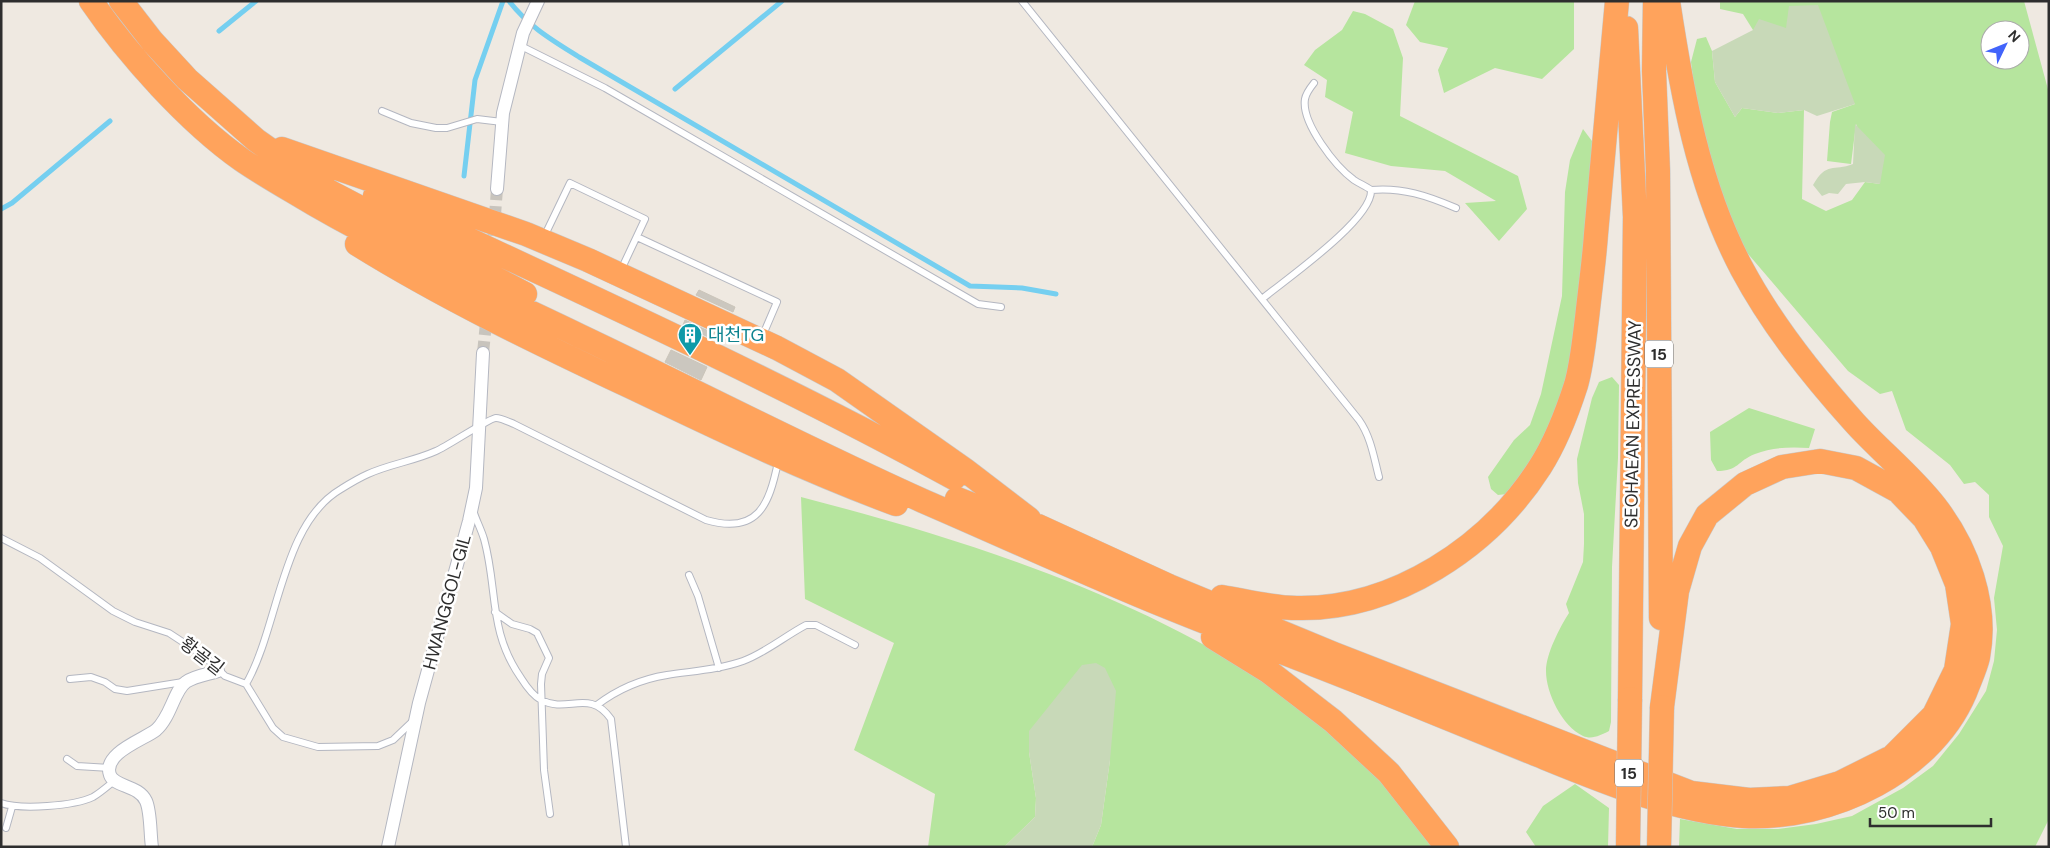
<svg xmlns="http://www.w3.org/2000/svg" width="2050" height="848" viewBox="0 0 2050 848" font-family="'DM Sans','Noto Sans KR',sans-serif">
<rect width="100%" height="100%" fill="#efe9e1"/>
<path fill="#b6e59e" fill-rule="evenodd" d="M1415,1H1574V49L1542,79L1495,68L1444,93L1438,70L1448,48L1420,42L1406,25Z
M1720,1H2024L2049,93V819L2035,847H1679L1680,819L1737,829H1778L1816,824L1852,816L1903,788L1933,766L1959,734L1986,691L1994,661L1997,630L1994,598L2003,546L1989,517V495L1975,482L1964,484L1950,465L1906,430L1892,391L1880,394L1848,371L1743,248L1723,202L1698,118L1691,62L1697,39L1706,37L1712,51L1715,82L1735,117L1742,108L1778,113L1804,110L1802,199L1826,211L1852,200L1865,182L1880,184L1856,124L1851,164L1827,161L1830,122L1832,112L1855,104L1786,28L1753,30L1743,14L1720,9ZM1990,30H2020V60H1990Z
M1353,11L1365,14L1393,29L1403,58L1400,116L1518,176L1527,209L1499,241L1465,203L1496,201L1445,171L1391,166L1345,153L1353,112L1325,97L1327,80L1304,65L1315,50L1342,30Z
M1583,129L1592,141L1590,214L1582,287L1563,397L1536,454L1507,494L1498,495L1491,489L1488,477L1514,440L1530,425L1541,394L1562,296L1565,192L1570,160Z
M1612,377L1619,385L1618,458L1612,567L1611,722L1609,731C1601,735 1592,740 1583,736C1562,726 1546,693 1546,671C1546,654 1560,627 1569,613L1566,604L1583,562L1584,544V514L1578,483L1577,459L1592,398L1599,382Z
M1749,408L1815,429L1809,448C1791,447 1772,447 1755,454C1737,461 1739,471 1717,471L1711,460L1710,432Z
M801,497C979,543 1173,606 1319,720C1330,730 1341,741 1351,752C1367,766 1384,780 1397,796C1411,813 1424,830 1438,847H1092L1101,825L1110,760L1029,752L1036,798L1035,817L1004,847H928L935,794L854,750L894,643L805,599Z
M1575,784L1609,808L1608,847H1536L1526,832L1543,806Z"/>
<path fill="#c8d9b8" d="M1818,5L1855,104L1817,116L1804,110L1778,113L1742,108L1735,117L1715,82L1712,51L1753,30L1759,19L1786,28L1789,6Z
M1855,124L1885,155L1880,184L1865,182L1846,184L1838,194L1829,193L1822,196L1813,185C1827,161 1833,172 1853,164Z
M1096,663L1105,668L1116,691L1110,760L1101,825L1092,847H1004L1035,817L1036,798L1029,752V731L1082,665Z"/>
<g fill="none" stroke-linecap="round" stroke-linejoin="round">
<path stroke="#75cff0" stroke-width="5" d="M509,1C529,27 552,40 579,57L970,286L1022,288L1056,294
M219,31L256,1
M675,89L782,1
M464,176L475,80L503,1
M1,209L12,203L110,121"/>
</g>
<path fill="#cbc7bf" stroke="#cbc5ba" d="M699,290L735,307L733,312L696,295Z
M685,320L721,337L719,342L683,325Z
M671,350L707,367L701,380L665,362Z"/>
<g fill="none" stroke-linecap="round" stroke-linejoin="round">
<path stroke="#c8c4bd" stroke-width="12" stroke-dasharray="12 6" stroke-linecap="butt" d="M492,254L497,189
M483,353L487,313"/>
<defs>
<path id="lane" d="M1022,1L1359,420C1371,437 1374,458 1379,477
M519,45L605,88L978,304L1001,307
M382,111L411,123L436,128H447L477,119L502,122
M1371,190C1402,187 1428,196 1456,208
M544,237L570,183L645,219L621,270
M637,237L777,302L762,337
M1262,299C1285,280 1373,219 1371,190C1366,186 1360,184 1354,180C1336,167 1301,123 1305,99C1306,93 1310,88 1314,83
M473,510C476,520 481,529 484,539C498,589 488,631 521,678C526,686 532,695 541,700C568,714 589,688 611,719L626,847
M1,538L40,558L113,611L135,622L169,633L204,656L225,676L246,684L273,728L283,737L318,747L378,746L393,740L413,721
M689,575L698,596L719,668
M495,612L512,624L530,629L537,633L549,658L542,674L541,684L544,770L550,814
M70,679L91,677L105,682L115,689L127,691L183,682
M246,684C279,627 281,524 341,489C349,484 359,478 368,474C390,464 414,461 436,451C448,446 489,418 496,418C501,418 509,422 514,424L706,520C758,535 769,505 778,462
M597,705C618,689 642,679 667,675C692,671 718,670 743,661C765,653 785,636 806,625H816L855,645
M67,759L77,766L110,768
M1,803C21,810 74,806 93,797C100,793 108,786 114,781
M6,828L12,807"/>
<path id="street" d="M497,189L503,113L523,33L538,1
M152,847C150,834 151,812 146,801C139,785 114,787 110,775C102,753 145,739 156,730C171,717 174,690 186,682C194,676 209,674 218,671
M388,847L419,703L469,521L476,488L483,353"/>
<path id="highway" d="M91,1C128,55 188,122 242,160C258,171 275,181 292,191C384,247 483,289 580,336C694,390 807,449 923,501C1004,536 1084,573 1165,606C1229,632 1293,656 1356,681C1415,705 1474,729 1533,753C1597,779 1674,812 1743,816C1830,821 1937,771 1968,685C1972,675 1976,666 1978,657C1988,604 1967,547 1935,506C1911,475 1880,451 1854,422C1811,374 1772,325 1742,269C1698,186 1682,93 1668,1
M121,1L152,41L187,79L256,140L330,192L525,294
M1655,1L1654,71L1658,171L1661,618
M1626,28L1635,217L1630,699
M282,149L526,234L588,260L777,348L837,380L965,470L1029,519
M375,196C570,287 766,375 954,478
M357,244C444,298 536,342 629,386C717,428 804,470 896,504
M957,499L995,514L1038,526L1169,586L1334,654L1691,793L1749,800L1790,798L1840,783L1892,757L1934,715L1956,670L1963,624L1957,584L1942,547L1924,518L1898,491L1856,468L1820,461L1782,467L1745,484L1707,515L1690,546L1677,591L1662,707
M1222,597C1246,601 1272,608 1297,608C1394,610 1489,547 1540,467C1556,442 1567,413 1576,385C1582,364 1584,341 1587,318C1590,290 1594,262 1596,234C1603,156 1610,79 1617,1
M1213,637L1268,671L1333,721L1389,773L1447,847"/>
</defs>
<use href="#lane" stroke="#b4b7c1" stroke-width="8"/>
<use href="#street" stroke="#b4b7c1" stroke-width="14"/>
<use href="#highway" stroke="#c9c9c9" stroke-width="25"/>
<use href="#lane" stroke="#fff" stroke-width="6"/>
<use href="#street" stroke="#fff" stroke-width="12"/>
<use href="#highway" stroke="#ffa35c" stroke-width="24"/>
<defs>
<path id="highway-bridge" d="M1628,847L1630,699
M1659,847L1662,707"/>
</defs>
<use href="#highway-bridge" stroke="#c9c9c9" stroke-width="25" stroke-linecap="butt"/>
<use href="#highway-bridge" stroke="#ffa35c" stroke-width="24"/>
</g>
<defs>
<symbol id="building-pin" viewBox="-11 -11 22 30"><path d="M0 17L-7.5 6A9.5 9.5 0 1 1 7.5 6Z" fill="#0f9aa8" stroke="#fff"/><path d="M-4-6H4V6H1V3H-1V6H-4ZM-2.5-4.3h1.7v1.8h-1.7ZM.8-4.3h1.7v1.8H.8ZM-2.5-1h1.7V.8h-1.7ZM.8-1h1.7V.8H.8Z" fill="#fff"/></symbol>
</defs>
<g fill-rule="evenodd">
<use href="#building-pin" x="676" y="321" width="28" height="38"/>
</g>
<g text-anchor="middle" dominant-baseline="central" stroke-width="5" stroke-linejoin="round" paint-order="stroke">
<g fill="#fff" stroke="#6d6d6d" stroke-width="1">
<rect x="1645" y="340.5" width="28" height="27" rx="4"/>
<rect x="1615" y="759.5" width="28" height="27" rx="4"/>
</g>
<g font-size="16" font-weight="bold" fill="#2e2e2e">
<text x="1659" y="354">15</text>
<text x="1629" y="773">15</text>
</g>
<g font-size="18" fill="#0d838f" stroke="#fff" text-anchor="start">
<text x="708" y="335">대천TG</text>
</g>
<g font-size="18" fill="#2e2e2e" stroke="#fff">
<text transform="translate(1633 424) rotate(-89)">SEOHAEAN EXPRESSWAY</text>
<text transform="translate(447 602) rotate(-75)">HWANGGOL-GIL</text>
<text transform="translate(202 656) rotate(38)">황골길</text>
</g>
</g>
<rect width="2050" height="848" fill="none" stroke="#2e2e2e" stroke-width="5"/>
<g transform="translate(2005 45) rotate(47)"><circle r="24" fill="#ffffff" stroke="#ababab"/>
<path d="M0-4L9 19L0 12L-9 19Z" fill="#4264fb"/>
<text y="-8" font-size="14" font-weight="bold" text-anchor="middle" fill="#2e2e2e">N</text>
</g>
<path d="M1870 818v8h121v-8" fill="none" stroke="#2e2e2e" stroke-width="2.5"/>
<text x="1878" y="818" font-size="15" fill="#2e2e2e" stroke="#ffffff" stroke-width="4" paint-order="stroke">50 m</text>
</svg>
